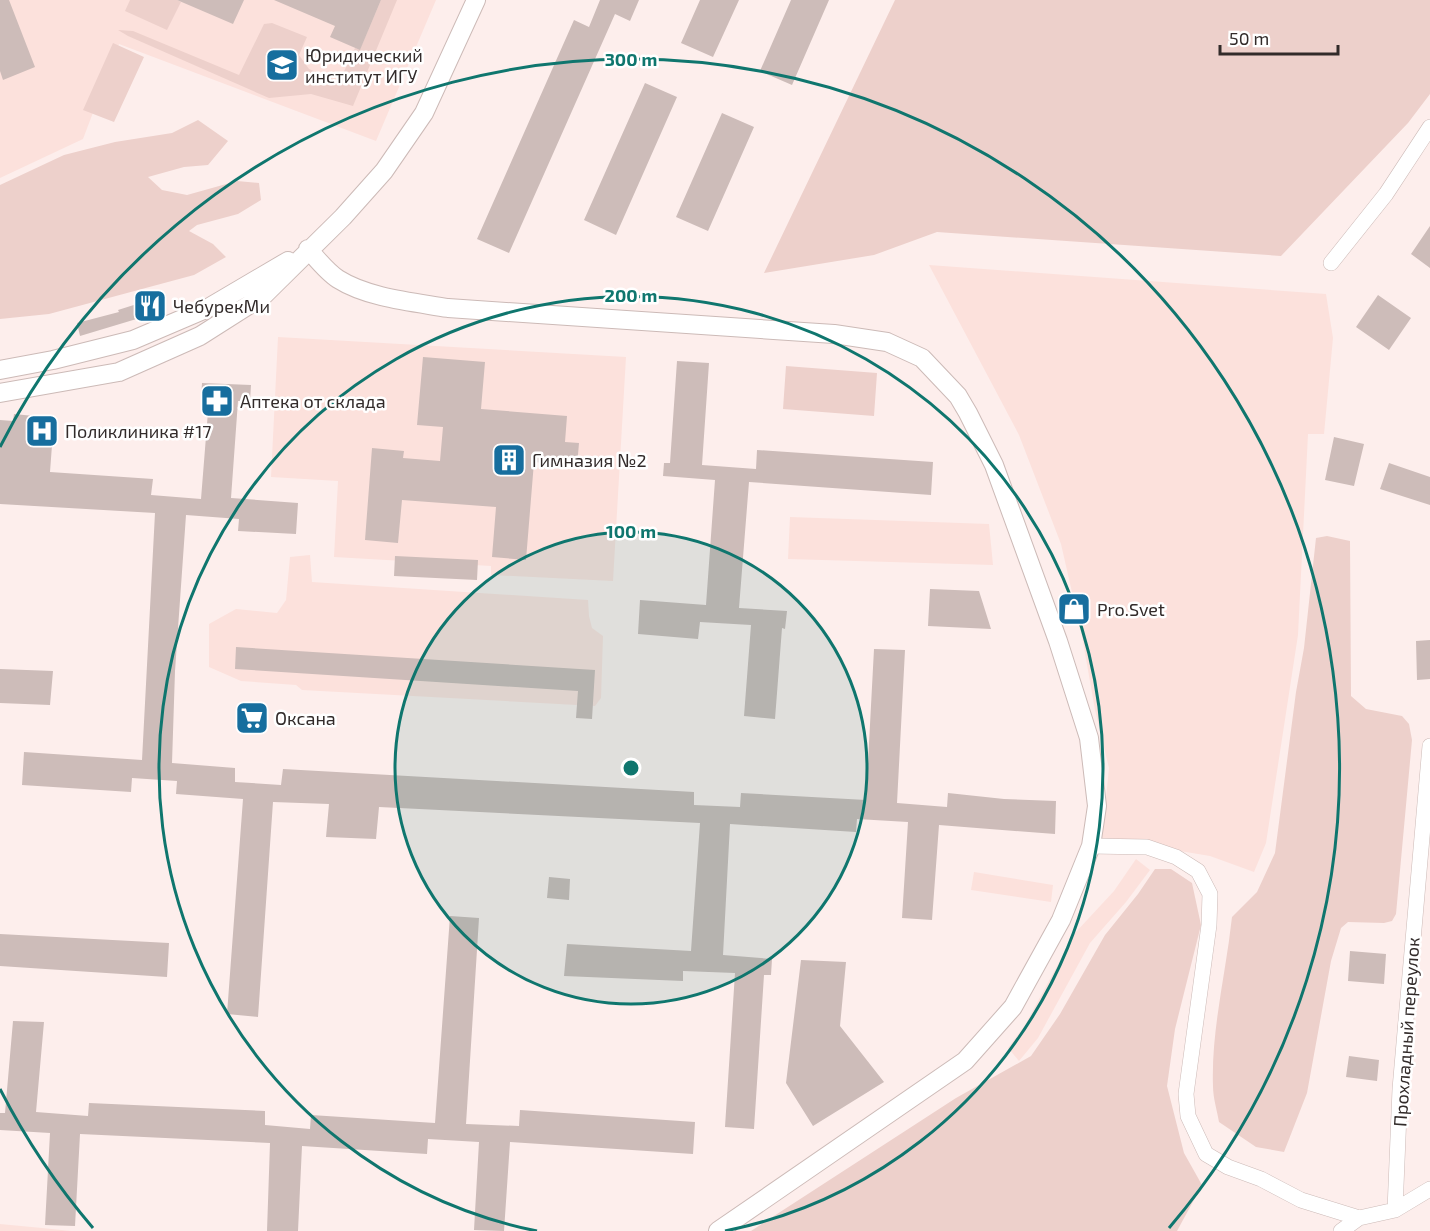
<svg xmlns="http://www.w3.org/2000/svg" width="1430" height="1231" viewBox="0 0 1430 1231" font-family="'Exo 2',sans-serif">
<rect width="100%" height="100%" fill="#fdeeec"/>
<path fill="#fce1dc" d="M0,0H436L376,141L119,44L83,139L0,178Z
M929,265L1326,294L1333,338L1324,434H1308L1298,635L1266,843L1254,872L1210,856L1102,838L1109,768L1095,710L1082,636L1061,544L1019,435Z
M278,337L626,357L613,581L491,575V566L334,557L338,481L271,477Z
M790,517L989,524L993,565L788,559Z
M310,555L312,582L588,600L589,616L592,628L603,636L601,698L595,706L302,690L296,685L241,681L209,667V624L236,609L277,613L286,600L290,557Z
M1136,859L1150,870L1126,902L1090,943L1038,1038L1019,1061L1008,1048L1025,1025L1075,933L1114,891Z
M974,872L1053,885L1051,902L971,890Z
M0,1224L42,1228L71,1231H0Z"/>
<path fill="#edd0cb" d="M130,0H177L181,2L167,30L125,11Z
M381,0H397L353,106L311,94L269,98L128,36L118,30L133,31L239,75L264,24L272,23L307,37L299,55L309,69L339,82L355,48L360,49Z
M895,0H1430V94L1408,123L1281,256L937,232L874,255L764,273Z
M113,43L144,57L114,122L83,110Z
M198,120L228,141L208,165L184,167L148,177L162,190L187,195L237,181L259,183L261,200L238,214L197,225L189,231L213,244L226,257L194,275L49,314L0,319V185L64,155L115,142L172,133Z
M786,366L877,373L874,416L783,409Z
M1327,536L1350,541L1351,696L1366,709L1402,716L1409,724L1412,740L1396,914L1392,921L1384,923L1348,922L1341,928L1331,961L1307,1093L1284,1152L1256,1147L1219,1122C1217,1110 1213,1098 1213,1086C1211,1030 1226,973 1232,917L1257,892L1275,853L1296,692L1304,648L1316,538Z
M1155,869H1171L1192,883L1201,925L1175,1029L1167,1086L1184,1153L1202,1185L1177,1231H751L956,1098L1031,1056L1060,1014L1105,935L1138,894Z"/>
<path fill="#cdbcb9" d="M0,0H9L35,67L3,80L0,71Z
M177,0H244L233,24Z
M274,0H381L360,50L330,37L335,26Z
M600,0H639L630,21L615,14L509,253L477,239L574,20L589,27Z
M700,0H739L713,57L681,43Z
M791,0H829L792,85L760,71Z
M645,83L677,97L616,235L584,220Z
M722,113L754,127L708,231L676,217Z
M1430,226V268L1411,254Z
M1378,295L1411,318L1389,350L1356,327Z
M159,297L163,311L80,336L77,323L119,312L118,310Z
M423,357L485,362L481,409L567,416L565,442L579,443L577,466L534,462L526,560L492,557L496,507L402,500L398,543L365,540L372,448L404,451L403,458L440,461L443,427L417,425Z
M677,361L709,363L702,465L756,469L757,450L933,462L931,495L749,482L739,608L787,611L785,629L782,628L775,719L744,716L751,625L700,622L698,639L638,634L640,600L706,605L715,480L663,476L664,463H670Z
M202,383L251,385L250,401H238L231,498L298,503L296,534L238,531L239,519L186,515L175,671L172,763L235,768V782L281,785L283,769L694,792V805L740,807L741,793L866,800L874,649L905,650L897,803L947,807L948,793L1004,799L1056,801L1055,834L939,825L932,920L902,918L908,822L857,819L856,832L730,824L723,955L772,959L771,975H764L754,1129L725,1127L735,973L683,971V981L564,976L567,944L691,951L700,823L379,807L376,839L326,837L329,804L273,802L258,1017L227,1014L243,799L176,794L177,781L132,778L131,792L22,785L24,752L142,760L155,513L0,504V420L13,421L14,414L54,418L50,472L153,479L151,495L201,499L209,399H201Z
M1334,437L1364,444L1354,486L1325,480Z
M1389,463L1430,477V505L1380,489Z
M395,556L478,560L477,580L394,576Z
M930,589L979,591L991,629L928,626Z
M1078,600L1083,618L1071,621L1066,603Z
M1430,640V679L1417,680L1416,641Z
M236,647L595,670L592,719L576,718L578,691L235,669Z
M0,669L53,671L50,705L0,703Z
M246,704L261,706L259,732L244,731Z
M549,877L570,879L569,900L547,898Z
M450,916L479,918L466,1124L519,1126L520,1110L695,1122L693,1154L510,1142L504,1231L474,1230L479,1142L428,1139L427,1154L302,1146L298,1231H267L270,1143L80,1134L75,1226L45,1225L50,1133L0,1130V1113H5L13,1021L44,1022L36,1112L88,1116L89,1103L265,1111V1125L310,1129L311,1115L435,1123Z
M0,934L169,943L167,977L0,966Z
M1350,951L1386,954L1384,984L1348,981Z
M801,960L846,962L840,1026L884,1082L813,1126L786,1083Z
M1349,1056L1379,1060L1377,1081L1346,1077Z"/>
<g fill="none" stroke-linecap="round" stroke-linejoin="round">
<defs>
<path id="minor" d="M1331,263L1386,194L1430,127
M1091,846L1147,847L1176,857L1198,871L1210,894L1209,925L1186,1094L1188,1116L1206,1154L1228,1167L1261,1179L1301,1200L1359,1218
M1395,1210L1400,1089L1430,746
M1341,1231L1359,1218L1395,1210L1430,1189"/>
<path id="tertiary" d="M308,249C317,259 327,272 338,279C368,298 413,302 448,308L834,334L887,342L922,358L958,396L968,413L994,465L1058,641L1089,738L1097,806L1091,846L1061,920L1013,1007L965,1061L718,1231
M0,370L53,360L133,340L208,308L288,261
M0,393L119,372L200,336L263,296L343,217L384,171L424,113L476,0"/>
</defs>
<use href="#minor" stroke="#ccbab7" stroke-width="16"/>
<use href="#tertiary" stroke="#ccbab7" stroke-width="20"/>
<use href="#minor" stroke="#fff" stroke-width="15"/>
<use href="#tertiary" stroke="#fff" stroke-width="18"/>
</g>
<circle cx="631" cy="768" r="236" fill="#0f766e" fill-opacity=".12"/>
<g fill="none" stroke="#0f766e" stroke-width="3">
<circle cx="631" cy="768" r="236"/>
<path d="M537 1231A472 472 0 1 1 725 1231"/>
<path d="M93 1228A708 708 0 0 1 0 1089M0 447A708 708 0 1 1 1169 1228"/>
</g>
<defs>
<symbol id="university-square" viewBox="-11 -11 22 22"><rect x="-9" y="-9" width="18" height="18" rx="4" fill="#176e9e" stroke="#fff"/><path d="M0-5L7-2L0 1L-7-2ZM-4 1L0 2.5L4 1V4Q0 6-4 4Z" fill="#fff"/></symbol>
<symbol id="restaurant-square" viewBox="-11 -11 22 22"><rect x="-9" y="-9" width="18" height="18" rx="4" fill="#176e9e" stroke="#fff"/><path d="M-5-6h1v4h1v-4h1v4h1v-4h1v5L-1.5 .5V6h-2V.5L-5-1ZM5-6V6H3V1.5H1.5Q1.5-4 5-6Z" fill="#fff"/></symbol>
<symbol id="pharmacy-square" viewBox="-11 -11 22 22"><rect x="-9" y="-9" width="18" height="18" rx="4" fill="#176e9e" stroke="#fff"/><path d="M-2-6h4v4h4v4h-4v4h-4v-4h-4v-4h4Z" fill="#fff"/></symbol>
<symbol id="hospital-square" viewBox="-11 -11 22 22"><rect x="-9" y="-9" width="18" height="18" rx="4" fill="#176e9e" stroke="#fff"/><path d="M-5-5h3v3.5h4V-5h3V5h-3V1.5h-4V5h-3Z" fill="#fff"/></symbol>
<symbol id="building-square" viewBox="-11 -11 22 22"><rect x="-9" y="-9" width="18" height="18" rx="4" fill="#176e9e" stroke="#fff"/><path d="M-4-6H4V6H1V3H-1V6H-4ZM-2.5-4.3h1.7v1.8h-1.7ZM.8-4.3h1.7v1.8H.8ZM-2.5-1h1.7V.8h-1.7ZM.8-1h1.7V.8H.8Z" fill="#fff"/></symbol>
<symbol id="shop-square" viewBox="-11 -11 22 22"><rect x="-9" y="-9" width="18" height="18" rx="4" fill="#176e9e" stroke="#fff"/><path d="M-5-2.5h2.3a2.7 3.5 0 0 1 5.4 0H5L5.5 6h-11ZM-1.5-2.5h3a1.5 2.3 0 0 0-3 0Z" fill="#fff"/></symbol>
<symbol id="supermarket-square" viewBox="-11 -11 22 22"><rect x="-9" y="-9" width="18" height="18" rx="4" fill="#176e9e" stroke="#fff"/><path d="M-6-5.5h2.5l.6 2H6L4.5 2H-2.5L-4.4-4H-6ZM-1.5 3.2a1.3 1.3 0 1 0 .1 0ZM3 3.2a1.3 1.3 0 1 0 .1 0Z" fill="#fff"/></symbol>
</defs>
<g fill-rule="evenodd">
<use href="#university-square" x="263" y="46" width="38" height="38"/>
<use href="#restaurant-square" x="131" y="287" width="38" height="38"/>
<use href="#pharmacy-square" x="198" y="382" width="38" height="38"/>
<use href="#hospital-square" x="23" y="412" width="38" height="38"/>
<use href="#building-square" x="490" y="441" width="38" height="38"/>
<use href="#shop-square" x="1055" y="590" width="38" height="38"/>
<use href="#supermarket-square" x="233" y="699" width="38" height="38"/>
</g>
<g text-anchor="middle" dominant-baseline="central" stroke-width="5" stroke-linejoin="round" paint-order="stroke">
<g font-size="18" fill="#322b2a" stroke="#fff" text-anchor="start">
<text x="305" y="55">Юридический<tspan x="305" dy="21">институт ИГУ</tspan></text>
<text x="173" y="306">ЧебурекМи</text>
<text x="240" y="401">Аптека от склада</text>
<text x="65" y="431">Поликлиника #17</text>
<text x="532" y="460">Гимназия №2</text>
<text x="1097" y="609">Pro.Svet</text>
<text x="275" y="718">Оксана</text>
</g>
<g font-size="18" fill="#322b2a" stroke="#fff">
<text transform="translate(1406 1032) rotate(-86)">Прохладный переулок</text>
</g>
</g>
<circle cx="631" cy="768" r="9" fill="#0f766e" stroke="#fff" stroke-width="3"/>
<g font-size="18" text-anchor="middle" font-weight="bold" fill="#0f766e" stroke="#fff" stroke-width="5" stroke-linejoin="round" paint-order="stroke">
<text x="631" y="66">300 m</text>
<text x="631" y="302">200 m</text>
<text x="631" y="538">100 m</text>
</g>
<path d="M1220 45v9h118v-9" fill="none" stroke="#322b2a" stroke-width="3"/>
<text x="1229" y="45" font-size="18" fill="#322b2a" stroke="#ffffff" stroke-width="4.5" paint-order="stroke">50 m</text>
</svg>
